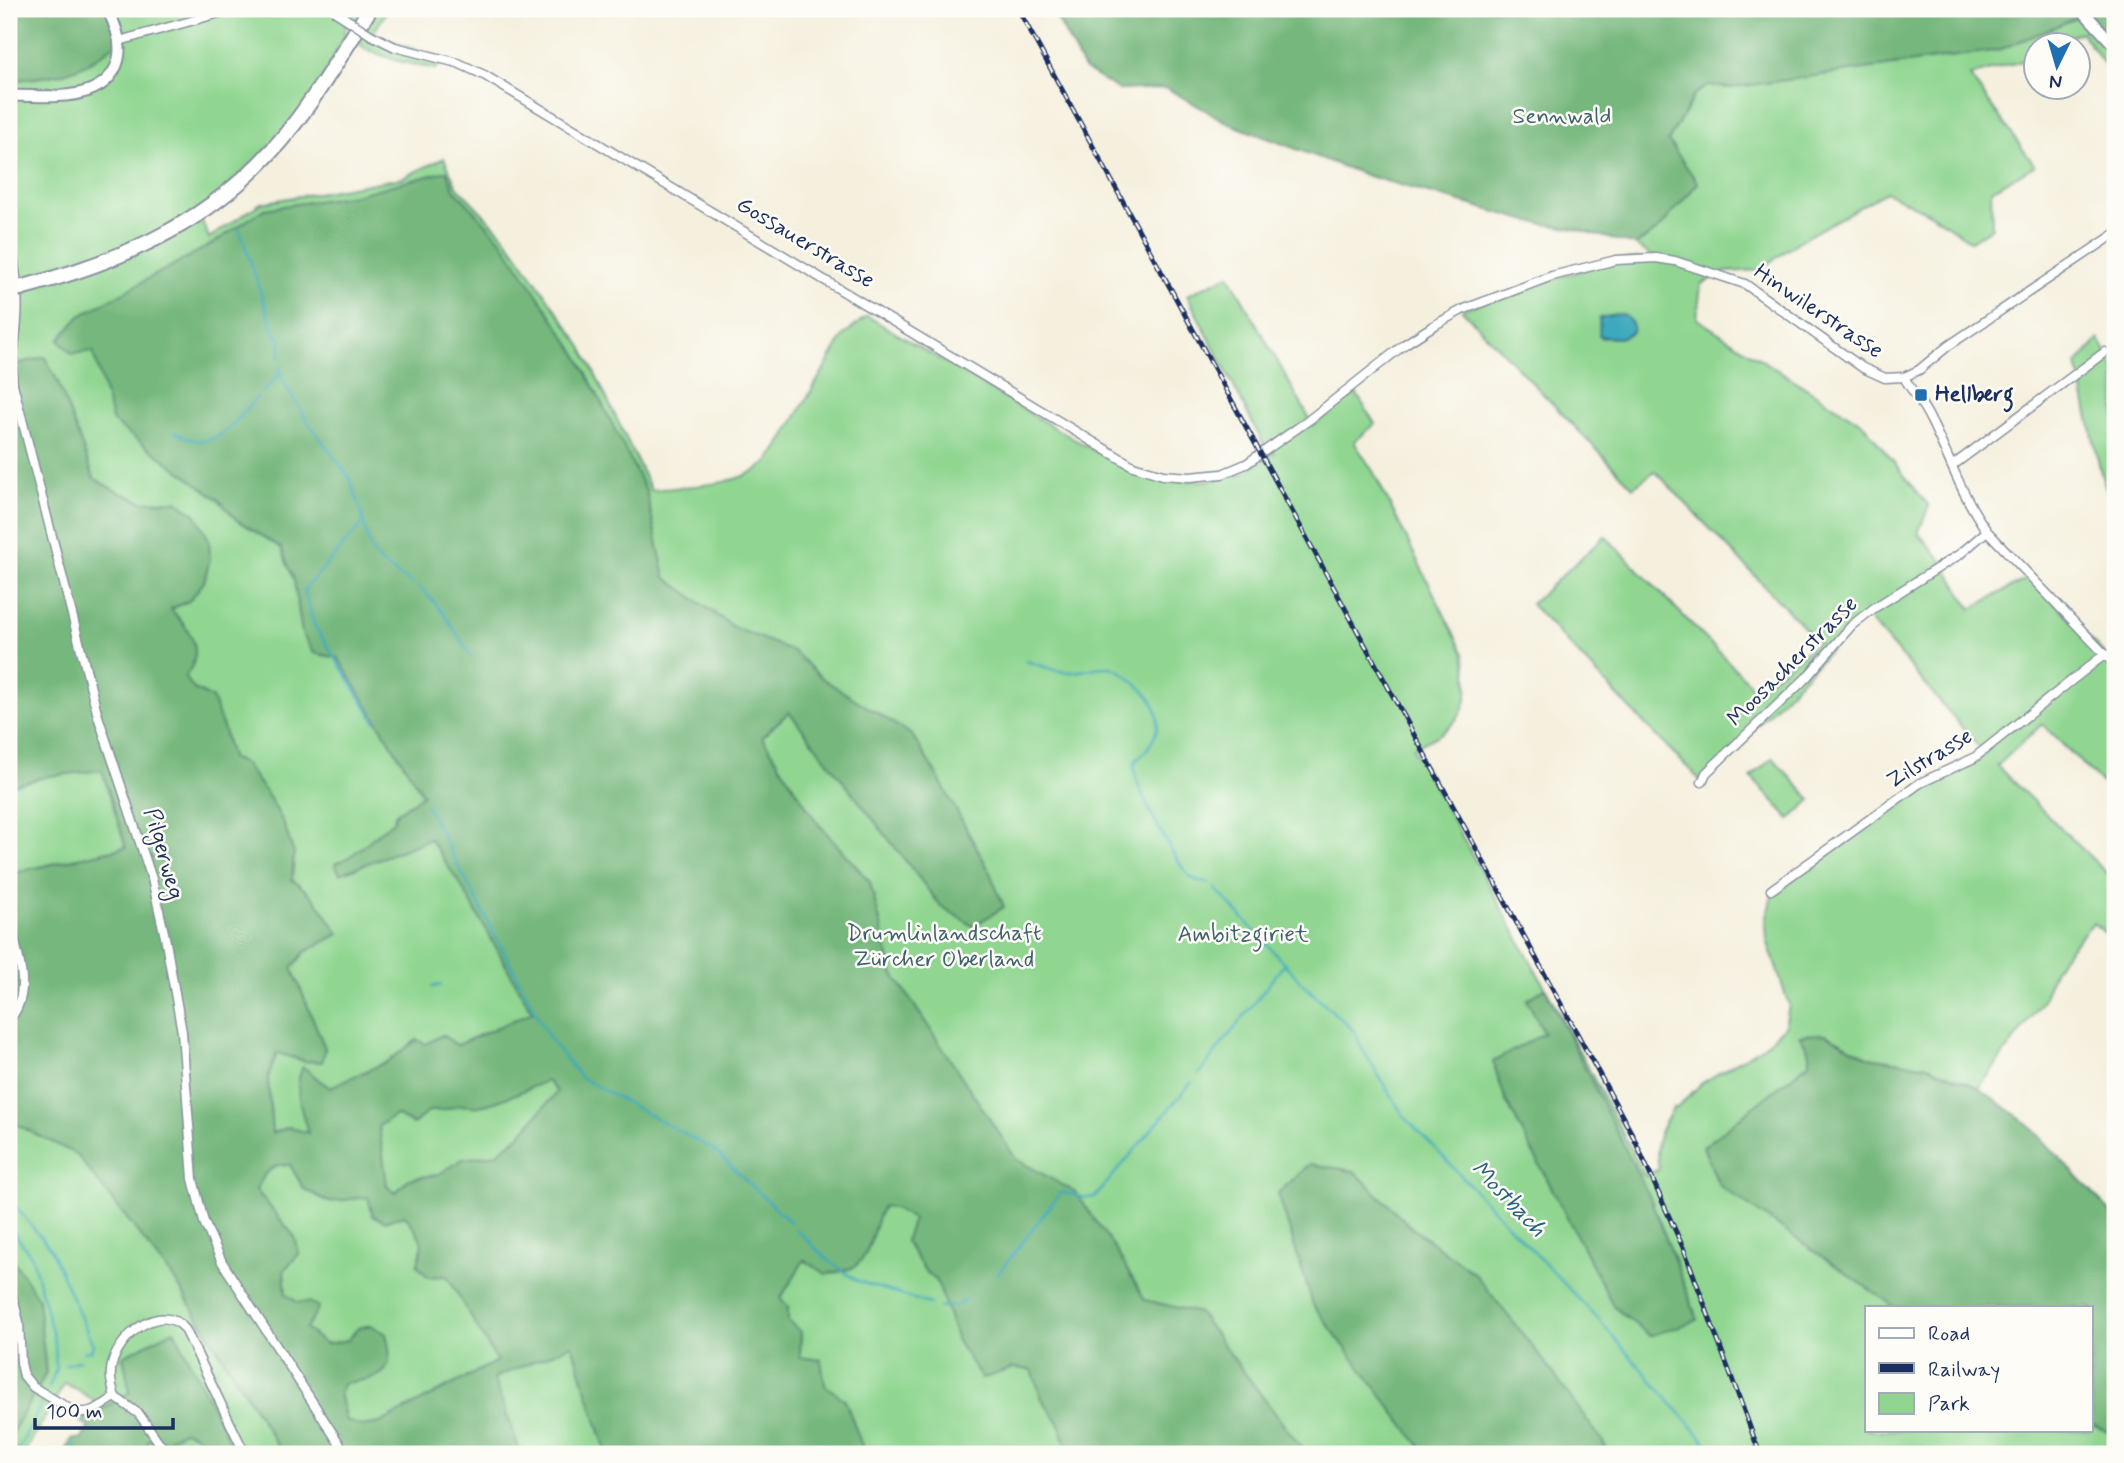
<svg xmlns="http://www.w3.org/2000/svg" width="2124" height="1463" viewBox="0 0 2124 1463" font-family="Mynerve,sans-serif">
<rect width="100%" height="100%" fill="#fdfcf7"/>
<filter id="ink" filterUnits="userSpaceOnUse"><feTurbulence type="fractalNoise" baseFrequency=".0143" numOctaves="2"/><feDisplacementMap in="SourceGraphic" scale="14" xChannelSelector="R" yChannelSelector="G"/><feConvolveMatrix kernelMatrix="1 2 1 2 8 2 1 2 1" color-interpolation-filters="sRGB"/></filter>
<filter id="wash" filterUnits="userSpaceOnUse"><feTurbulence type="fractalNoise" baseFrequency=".00686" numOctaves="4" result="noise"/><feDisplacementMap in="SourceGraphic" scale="28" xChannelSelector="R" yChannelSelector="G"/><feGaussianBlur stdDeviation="1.57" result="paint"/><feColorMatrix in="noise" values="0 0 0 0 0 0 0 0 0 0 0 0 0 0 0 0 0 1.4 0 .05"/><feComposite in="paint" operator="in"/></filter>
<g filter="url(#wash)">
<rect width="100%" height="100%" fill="#f5f0de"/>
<path fill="#90d691" stroke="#568278" stroke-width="2" fill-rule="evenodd" d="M107,9H330L345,21L353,9H388L372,35L446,60L435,69L398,61L364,49L346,22L344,37L309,104L293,126L199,214L209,238L261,203L402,178L444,158L456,185L505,237L582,347L651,490C685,486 736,487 764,465C769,461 774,454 778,448L844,335L867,316L1065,434L1144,478L1204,481L1242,474L1254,467V461L1257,465L1275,453L1263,443L1187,295L1229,275L1313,425L1356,393L1375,424L1354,442L1373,471L1464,654C1471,689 1471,715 1437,736C1430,740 1421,744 1413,748L1555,1005L1645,1176L1659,1169C1654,1140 1658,1133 1674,1107L1676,1109L1702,1083L1765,1045L1785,1026L1789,1005L1767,940L1766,920L1773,891L1922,787L1977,762L1985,754L1865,614L1702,782L1636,715L1531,604L1605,536L1756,690L1818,642L1655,471L1633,487L1462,310L1491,298L1616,260L1654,257L1635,245L1659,229L1668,141L1695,94L1709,85L1729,88L1956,56L2086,13L2115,46V79L2081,32L2054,45L2036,46V54L2029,59L1970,76L2035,166L1991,190L1992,227L1971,241L1928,212L1886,192L1798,242L1760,270L1726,272L1701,284L1697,319L1863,424L1929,506L1918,533L1940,558L1971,609L2030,577L2115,665V772L2105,786L2042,724L1997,766L2115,881V941L2093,923L2063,956L2054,971L2042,1002L1979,1088L1928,1066L1868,1057L1826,1034L1800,1036L1810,1053V1062L1706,1145L1937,1307H1867V1430H2091V1398L2115,1410V1454H282L281,1446L177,1276L174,1279L279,1448V1454H148V1440L164,1442L183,1431L230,1444L130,1392L81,1422L94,1400L65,1383L24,1453L9,1445V1438L46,1373L9,1270V1050L178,1049L9,366V350L16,296L9,237V81L63,74ZM1623,314L1633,327V332L1620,338H1601L1599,319Z
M2099,339L2115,368V514L2101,473L2077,364Z
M1773,758L1811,800L1790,819L1751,777Z
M102,770L126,847L9,874V786L49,776Z"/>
<path fill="#74b77b" stroke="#48736c" stroke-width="2" fill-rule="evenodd" d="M9,9H107L119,41C79,75 59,75 9,81Z
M1052,9H2115V46L2086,14L1999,50L1729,88L1709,85L1695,94L1668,141L1698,183L1659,229L1635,245L1575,229L1532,222L1368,176L1230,124L1166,88L1119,90L1084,69Z
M447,171L454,189L502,241L578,356L646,491L665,577L733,627L793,651L823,679L912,735L938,777L989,870L1004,907L973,926L941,906L789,712L762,737L816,821L870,882L893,973L1016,1159L1075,1192L1114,1247L1145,1300L1199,1313L1306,1454H1070L1058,1421L1042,1399L1032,1370L1013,1368L982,1379L957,1341L937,1281L926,1272L905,1241L913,1219L894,1208L883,1206C871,1226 873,1260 849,1269C842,1272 833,1273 826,1274L804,1260L781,1298L788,1307V1321L801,1332L800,1357L821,1360L825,1385L845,1400L864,1451L867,1454H607L572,1345L494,1378L520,1451L514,1454H279V1448L175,1280L76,1154L9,1121V874L126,847L102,770L49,776L9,786V366L45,357L58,382L94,478L114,490L143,502L177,501L196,515L209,540L210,559L204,582L189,601L171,609C189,631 207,649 185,677L194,689L212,698L224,730L231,758L245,764L271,800L283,822L294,854L292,880C314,894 325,912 339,934L305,952L292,968L325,1048L322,1062L304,1061L277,1053L268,1078L272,1133L289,1127L308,1133C302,1111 292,1087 303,1067C313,1073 320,1083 330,1087L387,1062L417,1040L426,1044L442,1035L457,1045L532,1012L465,892L430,839L340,874L335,864L351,856L393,821L396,813L423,795L338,658L314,653L302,634L294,580L281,548L236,519L218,499L113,422L93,351L72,354L59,340L80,316L212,244L264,209L354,195ZM547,1081L557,1092L520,1135L496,1154L463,1159L439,1174L409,1179L395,1193L387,1185L379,1126L396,1115L413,1124L429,1111C446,1112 449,1107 462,1105C468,1105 473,1107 479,1106C503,1102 524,1089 547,1081ZM277,1165H290L304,1189L329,1202L368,1197L373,1216L385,1221L405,1215C420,1236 427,1240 417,1265L428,1277L447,1276L497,1361L380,1423L362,1426L346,1421L339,1393L344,1383C379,1378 398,1377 386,1334L371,1325L358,1328L348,1340L325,1344L306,1329L319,1307L309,1302H297L286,1294L284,1270L299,1254L295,1237L256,1190L265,1174Z
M9,237L16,296L9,350Z
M1545,988L1651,1200L1698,1320L1650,1336L1614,1307L1506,1101L1493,1062L1544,1033L1527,1000Z
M1826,1034L1868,1057L1928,1066L1979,1088L2027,1123L2115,1217V1435L2091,1424V1307H1895L1719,1185L1703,1147L1810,1062V1053L1800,1035Z
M1310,1164L1354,1171L1412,1228L1475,1274L1544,1361L1603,1442L1609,1454H1426L1313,1305L1278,1193Z
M9,1254L38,1298L46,1373L9,1438Z
M174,1330L231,1444L204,1447L194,1434L183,1431L164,1442L148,1440V1454H63L72,1439H82L89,1427L81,1422L130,1392L123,1356Z"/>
<path fill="#3ca9bc" stroke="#2c6c8d" stroke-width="2" d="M1621,314C1628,315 1635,326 1633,332L1620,338L1599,336L1600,318Z"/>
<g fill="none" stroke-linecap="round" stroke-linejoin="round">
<path stroke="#3ca9bc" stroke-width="2.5" d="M239,228L273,329L281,341L280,358
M280,367L283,381L308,422L349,477L358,502
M262,393L280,373
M175,432C215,457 232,424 257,397
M360,507C371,553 368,559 412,583
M364,522L304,590L314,625L376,722
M418,587C441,604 456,633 471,656
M1026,661C1040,665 1053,671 1067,672C1085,673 1105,661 1120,671C1152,693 1174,718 1143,754C1140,758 1134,760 1134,766C1134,787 1175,860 1189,876C1194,881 1203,882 1209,883
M426,805L551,1041L581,1078L714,1150L790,1222
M1215,888L1305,986L1355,1032L1361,1047L1403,1115L1597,1318L1716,1454
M432,987L441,985
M1199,1074L1285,963
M9,1199L50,1248L93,1345L91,1351L83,1352
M9,1226L32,1257L55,1343L56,1369L49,1388
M796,1229L828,1260L857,1281L930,1304
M997,1275L1061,1192L1085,1198L1095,1197L1192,1082
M940,1307L956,1306L965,1300
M65,1365L79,1360
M34,1419L42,1402
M16,1454L30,1427
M71,1454L75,1444"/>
</g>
</g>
<g filter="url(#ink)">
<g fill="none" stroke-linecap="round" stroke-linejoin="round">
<defs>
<path id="street" d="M371,35L395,47L458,63L484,75L1133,466L1163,475L1190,477L1222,474L1246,464L1309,420L1405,344L1433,326L1462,310L1552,276L1616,260L1656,258L1675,261L1745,284L1863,368L1885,378L1904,377L1919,370L1948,346L2115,234
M119,41L234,9
M9,237C15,263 19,293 17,319C16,341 10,362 13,384L98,716L152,879L165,937L182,1032L193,1179L204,1222L222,1262L346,1454
M1904,377C1912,392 1923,404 1930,419C1949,456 1962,497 1987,531L2115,665
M1952,466L2105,352
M1702,782L1706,773L1806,678L1852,625L1874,608L1960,554L1987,531
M1771,890L1920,783L1974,758L2105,654
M9,921C17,953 34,992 9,1020
M9,1282L19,1322L21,1363L24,1376L33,1387L73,1411C90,1416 101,1406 115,1397
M167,1454L139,1414L115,1397C112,1386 109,1376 112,1365C118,1337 160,1300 185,1329L245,1454"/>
<path id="secondary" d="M2081,9L2115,46
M9,96C25,95 41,97 58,96C114,94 135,59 107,9"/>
<path id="highway" d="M20,288C130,259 223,217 294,124C322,88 345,48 370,9"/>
</defs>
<use href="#street" stroke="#88909e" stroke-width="11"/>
<use href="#secondary" stroke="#88909e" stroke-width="14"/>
<use href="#highway" stroke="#88909e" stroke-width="18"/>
<use href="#street" stroke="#fff" stroke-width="8"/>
<use href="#secondary" stroke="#fff" stroke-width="10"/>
<use href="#highway" stroke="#fff" stroke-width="14"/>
<defs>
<path id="rail" d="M1018,9L1632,1134L1685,1252L1760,1454"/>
</defs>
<use href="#rail" stroke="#1b2f5e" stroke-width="5"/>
<use href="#rail" stroke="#fdfcf7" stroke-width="2.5" stroke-dasharray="8" stroke-linecap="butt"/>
<defs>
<path id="street-bridge" d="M334,11L371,35"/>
<path id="highway-bridge" d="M9,291L20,288"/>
</defs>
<use href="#street-bridge" stroke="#88909e" stroke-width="11" stroke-linecap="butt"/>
<use href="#highway-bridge" stroke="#88909e" stroke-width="18" stroke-linecap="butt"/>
<use href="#street-bridge" stroke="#fff" stroke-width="8"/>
<use href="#highway-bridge" stroke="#fff" stroke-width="14"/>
</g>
</g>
<rect fill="#1f6fb2" stroke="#fdfcf7" stroke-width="2.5" x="1914" y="388" width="14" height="14" rx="3.5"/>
<g text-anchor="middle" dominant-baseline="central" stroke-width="5" stroke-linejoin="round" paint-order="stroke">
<g font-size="23" fill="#3e616d" stroke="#fdfcf7">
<text x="1562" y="117">Sennwald</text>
<text x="944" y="934">Drumlinlandschaft<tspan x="944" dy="26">Zürcher Oberland</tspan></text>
<text x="1243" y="935">Ambitzgiriet</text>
</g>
<g font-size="23" fill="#1b2f5e" stroke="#fdfcf7">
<text transform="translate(805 243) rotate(31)">Gossauerstrasse</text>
<text transform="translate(1818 312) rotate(34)">Hinwilerstrasse</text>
<text transform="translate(1793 662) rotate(-45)">Moosacherstrasse</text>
<text transform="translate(1930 759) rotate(-31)">Zilstrasse</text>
<text transform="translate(163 854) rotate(74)">Pilgerweg</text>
</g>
<g font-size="23" font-weight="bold" fill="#1b2f5e" stroke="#fdfcf7" text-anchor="start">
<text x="1935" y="395">Hellberg</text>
</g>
<g font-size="24" font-style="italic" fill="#286084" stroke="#fdfcf7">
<text transform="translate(1508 1199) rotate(46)">Mostbach</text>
</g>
</g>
<rect width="2124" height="1463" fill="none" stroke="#fdfcf7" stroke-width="35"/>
<rect x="1865" y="1306" width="228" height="126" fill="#fdfcf7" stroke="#a3aaba" stroke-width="2"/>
<rect x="1879" y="1328" width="35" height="10" fill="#ffffff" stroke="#a3aaba" stroke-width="2"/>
<text x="1928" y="1340" font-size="21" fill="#1b2f5e">Road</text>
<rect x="1879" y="1363" width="35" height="10" fill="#1b2f5e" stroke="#a3aaba" stroke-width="2"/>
<text x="1928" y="1376" font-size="21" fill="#1b2f5e">Railway</text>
<rect x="1879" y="1393" width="35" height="21" fill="#90d691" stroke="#a3aaba" stroke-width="2"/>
<text x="1928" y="1410" font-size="21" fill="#1b2f5e">Park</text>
<g transform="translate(2057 66) rotate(185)"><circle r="33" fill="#fdfcf7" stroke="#a3aaba" stroke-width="2"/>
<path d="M0-5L12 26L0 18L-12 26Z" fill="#1f6fb2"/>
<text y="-10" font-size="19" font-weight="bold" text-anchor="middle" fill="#1b2f5e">N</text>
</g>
<path d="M35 1418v10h138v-10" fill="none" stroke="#1b2f5e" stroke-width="3.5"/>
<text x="46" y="1418" font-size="21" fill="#1b2f5e" stroke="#fdfcf7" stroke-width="5" paint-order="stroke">100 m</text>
</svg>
